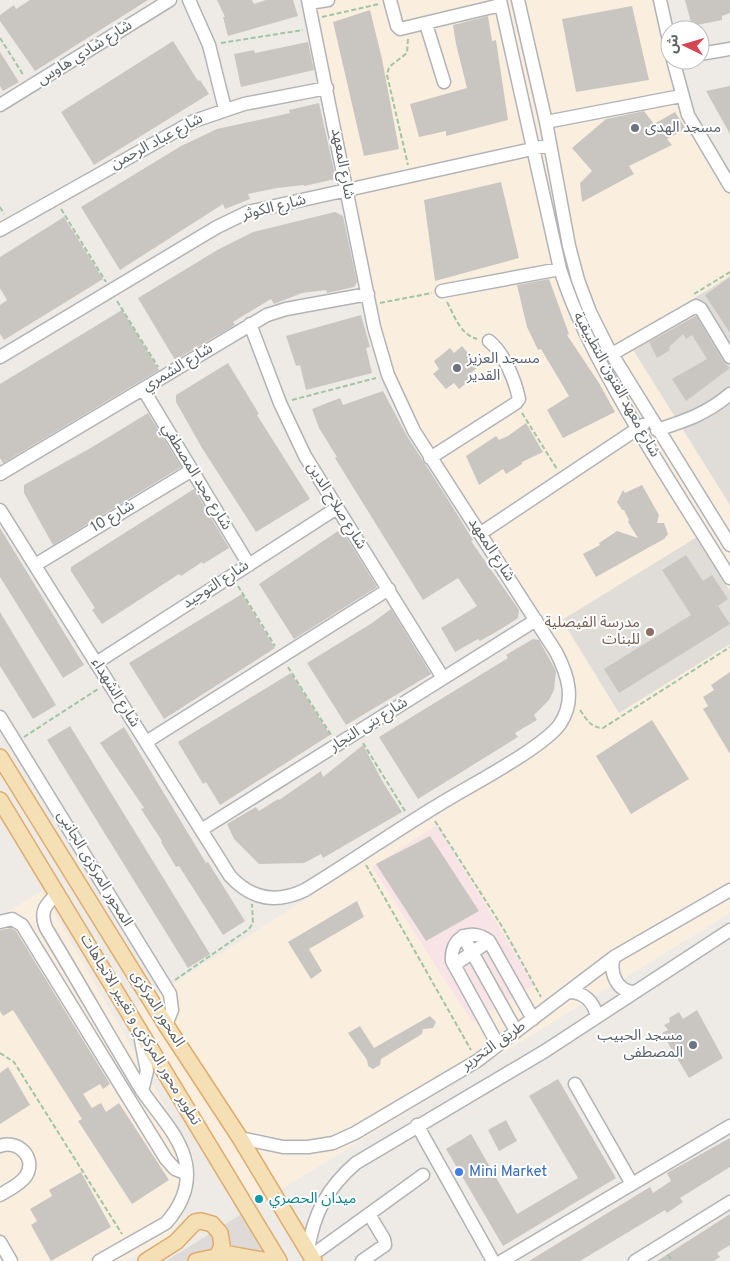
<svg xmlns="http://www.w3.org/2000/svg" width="730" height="1261" viewBox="0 0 730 1261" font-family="Overpass,'Noto Sans Arabic',sans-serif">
<rect width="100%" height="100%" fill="#eeebe6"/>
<path fill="#faefdf" d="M311,0H657L673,84L680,107L689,128L730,194V913L248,1210L137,1007L558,738L568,723L576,695L574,672L566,655L413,425L390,373Z
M42,891L193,1155L195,1178L181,1220L167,1237L126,1261H0V916Z"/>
<path fill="#dddad8" d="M248,1210L280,1261H166Z"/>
<path fill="#e0dcd7" d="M730,276V505L627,340Z
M697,537L730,591V644L619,713L562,620Z"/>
<path fill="#f8e4e6" d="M437,825L534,985L472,1022L372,867Z"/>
<path fill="#c9c6c2" d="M30,0H148L35,71L0,21V15L14,5L16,9Z
M217,0H252L254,4L266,0H293L298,16L228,36L223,17H225Z
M685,0H730V13L722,16V20L692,26Z
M632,6L649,80L576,92L562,19Z
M370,10L382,59L399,149L364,156L333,22Z
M488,16L492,41L496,40L508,120L446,136V131L419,137L410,104L467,88L456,44L453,25Z
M173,41L198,81L200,80L209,94L94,165L61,112Z
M308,42L314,70L241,87L234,54L254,50L255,53Z
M0,52L19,82L3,91L0,86Z
M730,86V134L706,91Z
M319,103L336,179L304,186V185L277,188L248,194L250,199L225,209L223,204L120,270L81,207L181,146L217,129L290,113L289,110Z
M644,111L654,124L675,112L686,129L667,139L672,145L629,166L634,174L582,202L580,183L592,171L572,148L606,119Z
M501,182L519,258L435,281L424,200Z
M335,212L343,216L357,282L354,287L327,293L326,290L302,293L274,304L271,299L233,322L235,325L175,360L138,298L219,249L253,232Z
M64,217L103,279L4,340L0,334V305L7,300L0,288V257Z
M730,277V333L705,295Z
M549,279L569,334L567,335L599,383L615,412L563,438L547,410L569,396L541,349L538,350L527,327L517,285Z
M122,310L159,370L3,463L0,458V384Z
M361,315L370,347L366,348L372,373L306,390L300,365L296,366L286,336Z
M696,316L723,361L730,368L686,401L672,379L707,359L692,335L686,339L683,334L669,347L670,350L657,358L649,342Z
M462,346L479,366L471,373L474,377L459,389L454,383L446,389L433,374L439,369L434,361L450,348L454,353Z
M228,363L259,414L257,415L310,499L256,532L202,448L176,402V395Z
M383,391L407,436L447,498L473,540L471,541L519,610L518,618L501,629L480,641L478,639L455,652L441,628L477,606L458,578L423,600L335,458L337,457L319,428L312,409L340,398L343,405Z
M148,413L181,467L53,545L24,493V485L94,446Z
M526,423L543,452L522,462V464L506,474L503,469L479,485L466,456L496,436L499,440L508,436Z
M642,485L659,515L657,523H664L668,534L664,539L596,577L583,554L600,545L599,543L617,531L638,538L628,522L629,520L624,510H622L617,502L623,490L625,493Z
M194,489L229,548L203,564L202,562L181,576L179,574L102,624L92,610L95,608L71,571V567Z
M0,528L84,665L63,678L0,577Z
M341,529L377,587L294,639L259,584Z
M686,555L703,581L712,575L728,599L718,606L730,624L619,693L604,669L691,615L662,570Z
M242,594L275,648L164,719L129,663Z
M391,609L431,674L346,725L307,663L372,623Z
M0,612L56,705L33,719L0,666Z
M533,639L539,640L556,671L554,690L549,700L534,715L537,720L515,733L518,737L418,799L379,737L508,658L506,655Z
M730,672V754L703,709L708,706L703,697L714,690L711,685Z
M291,673L330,735L220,805L206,782L203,784L178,742Z
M652,720L689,779L631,814L596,756Z
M70,726L210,954L188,968L47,740Z
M124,727L206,863L208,862L245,921L223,935L179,866L176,867L161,842L162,841L141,809L144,808L100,743Z
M363,745L384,784L402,812L323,858L321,854L304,863L259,864L234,839L227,824L256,807L259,811L278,799L279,800L321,771L323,777Z
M430,836L479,911L426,941L376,864Z
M357,901L364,917L309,949L322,971L311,979L288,942Z
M11,928L16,931L110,1084L103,1089L100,1084L83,1094L92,1108L101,1103L106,1112L119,1103L169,1180L132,1204L78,1121L82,1119L13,1010L3,1016L0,1011V930Z
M697,1010L723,1058L689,1078L662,1033L668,1030L664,1025L670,1022L669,1018L679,1012L683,1019Z
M430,1016L436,1022L433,1028L423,1029L422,1034L381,1059L380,1065L373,1069L368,1066L367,1060L348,1033L360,1026L374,1048Z
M8,1067L30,1105L0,1124V1073Z
M558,1079L616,1178L503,1246L446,1149L471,1134L517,1214L578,1178L529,1096Z
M506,1120L517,1141L499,1151L488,1130Z
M730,1138V1167L680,1198L683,1202L667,1213L665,1210L580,1261H529L650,1187L653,1193L671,1181L667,1173Z
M81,1172L111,1227L51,1261L31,1225L37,1221L30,1209L52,1196L49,1190Z
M730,1214V1245L717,1253L720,1257L714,1261H657Z"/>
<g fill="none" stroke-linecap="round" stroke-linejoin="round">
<defs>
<path id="minor" d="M189,0L209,45L225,109
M390,0L397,26L400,29L501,5
M500,0L560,269C574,313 594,352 617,393C652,456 692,516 730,578
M518,0L546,122L569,246L578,280L590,312L608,348L730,545
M660,0L670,45
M309,3L328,0
M426,24L444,82
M700,54L730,49
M673,60L688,115L730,186
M0,105L170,0
M546,122L681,96
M0,230L194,121L244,104L327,88
M442,291L560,269
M250,324L280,403L305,456L443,678
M612,354L696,306L701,309L730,357
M0,357L217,227L248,212L550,145
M143,389L249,565
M657,430C687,420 706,414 730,394
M430,458L516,403L519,399C515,380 504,353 489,341
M0,474L267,315L286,309L368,294
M0,510L230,876C251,899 276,904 305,890C351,862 395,831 440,804C469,786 543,748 560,724C576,700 568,675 556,652L414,431L388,375L374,327L308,0
M481,533L643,425
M35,565L192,470
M96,663L337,508
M0,717L170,994L172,1010L166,1025
M146,742L389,589
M201,830L536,620
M58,893C46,904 39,911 46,928C78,981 109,1036 141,1089C156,1112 181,1136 186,1164C190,1186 181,1206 166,1223L99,1261
M0,922L12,919L22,925L166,1159L175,1169L187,1174
M463,936L516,1031
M614,957C609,973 617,992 635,992
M454,965L489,941
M569,992C584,992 594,1002 597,1017
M140,1035L147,1071L142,1091
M498,1045L452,961C450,938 470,927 489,941L533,1019
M575,1084L632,1184
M417,1125L493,1261
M240,1138L283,1147H308L333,1143L355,1133L477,1061L614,957L730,890
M0,1146C18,1139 37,1158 26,1176C21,1184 8,1190 0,1195
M0,1242L11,1261
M308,1251C313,1214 328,1187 356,1163L545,1051L730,930
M311,1256L423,1175
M362,1261L385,1245L384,1239L369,1214
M502,1261L730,1126
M635,1261L730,1202"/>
<path id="major" d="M0,757L166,1025L240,1138L314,1261
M0,800L279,1261
M146,1261L176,1242L195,1222L201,1221L212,1224L220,1233L222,1245L218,1255
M196,1261L229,1254L268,1261"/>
</defs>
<use href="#minor" stroke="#b1b3b6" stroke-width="15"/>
<use href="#major" stroke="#dfac6d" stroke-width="18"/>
<path stroke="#a1c4a5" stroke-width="2" stroke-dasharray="5 2.5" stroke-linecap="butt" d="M322,17L379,4
M0,38L24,76
M408,39L407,53L389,67L387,75L408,165
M221,43L303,30
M0,207L4,214
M61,209L106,282
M694,294L730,272
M117,301L158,367
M447,302C455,317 460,334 477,339
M380,303L432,293
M292,400L376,378
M522,413L557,469
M238,586L275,646
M288,667L331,735
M580,710C587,720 591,728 603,728L730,647
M24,737L98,689
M363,743L405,811
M435,821L503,928L541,997
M366,865L471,1050
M175,980L249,929L253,923L252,904
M0,1053L14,1062L122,1234
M668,1255L672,1261"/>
<use href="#minor" stroke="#fff" stroke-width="12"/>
<use href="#major" stroke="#f5dfb4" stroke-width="15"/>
</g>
<g fill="#6b7280" stroke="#fff" stroke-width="2">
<circle cx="635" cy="128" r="5"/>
<circle cx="457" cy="368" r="5"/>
<circle cx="693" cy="1045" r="5"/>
</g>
<circle fill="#8d6e63" stroke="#fff" stroke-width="2" cx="650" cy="632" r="5"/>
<circle fill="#3f7fe0" stroke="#fff" stroke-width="2" cx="459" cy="1172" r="5"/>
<circle fill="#0f9aa8" stroke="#fff" stroke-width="2" cx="259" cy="1199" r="5"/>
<g text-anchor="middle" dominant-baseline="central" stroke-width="4" stroke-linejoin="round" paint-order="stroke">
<g font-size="15" fill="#5d6164" stroke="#fff">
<text transform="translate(85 53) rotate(-32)">شارع شادي هاوس</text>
<text transform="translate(157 142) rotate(-28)">شارع عباد الرحمن</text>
<text transform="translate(342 164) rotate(79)">شارع المعهد</text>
<text transform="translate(274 208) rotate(-14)">شارع الكوثر</text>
<text transform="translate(178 368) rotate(-31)">شارع الشمري</text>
<text transform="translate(616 385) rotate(61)">شارع معهد الفنون التطبيقية</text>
<text transform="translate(196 477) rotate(59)">شارع مجد المصطفي</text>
<text transform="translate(336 506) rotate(58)">شارع صلاح الدين</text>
<text transform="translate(113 517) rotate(-31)">شارع 10</text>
<text transform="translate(491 550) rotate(57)">شارع المعهد</text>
<text transform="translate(216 585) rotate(-33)">شارع التوحيد</text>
<text transform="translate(115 693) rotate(58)">شارع الشهداء</text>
<text transform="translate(369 725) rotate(-32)">شارع بنى النجار</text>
<text transform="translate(94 869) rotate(59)">المحور المركزى الجانبى</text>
<text transform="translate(157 1009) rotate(58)">المحور المركزى</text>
<text transform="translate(140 1030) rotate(59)">تطوير محور المركزي و تغيير الاتجاهات</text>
<text transform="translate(494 1046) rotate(-35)">طريق التحرير</text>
</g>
<g font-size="15" fill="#5b616d" stroke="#fff" text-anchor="start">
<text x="645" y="128">مسجد الهدى</text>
<text x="467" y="359">مسجد العزيز<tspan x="467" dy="17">القدير</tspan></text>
<text x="683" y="1036" text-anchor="end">مسجد الحبيب<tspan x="683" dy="17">المصطفى</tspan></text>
</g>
<g font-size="15" fill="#785e54" stroke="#fff" text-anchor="end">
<text x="640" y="623">مدرسة الفيصلية<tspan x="640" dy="17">للبنات</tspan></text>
</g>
<g font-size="15" fill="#366cbe" stroke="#fff" text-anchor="start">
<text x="469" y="1172">Mini Market</text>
</g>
<g font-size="15" fill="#0d838f" stroke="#fff" text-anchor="start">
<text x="269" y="1199">ميدان الحصري</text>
</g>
</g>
<g transform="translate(685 45) rotate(275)"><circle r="24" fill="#ffffff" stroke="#bec0c1"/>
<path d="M0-4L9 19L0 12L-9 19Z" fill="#d34653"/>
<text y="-8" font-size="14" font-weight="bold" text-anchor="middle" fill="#5d6164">ش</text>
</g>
</svg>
